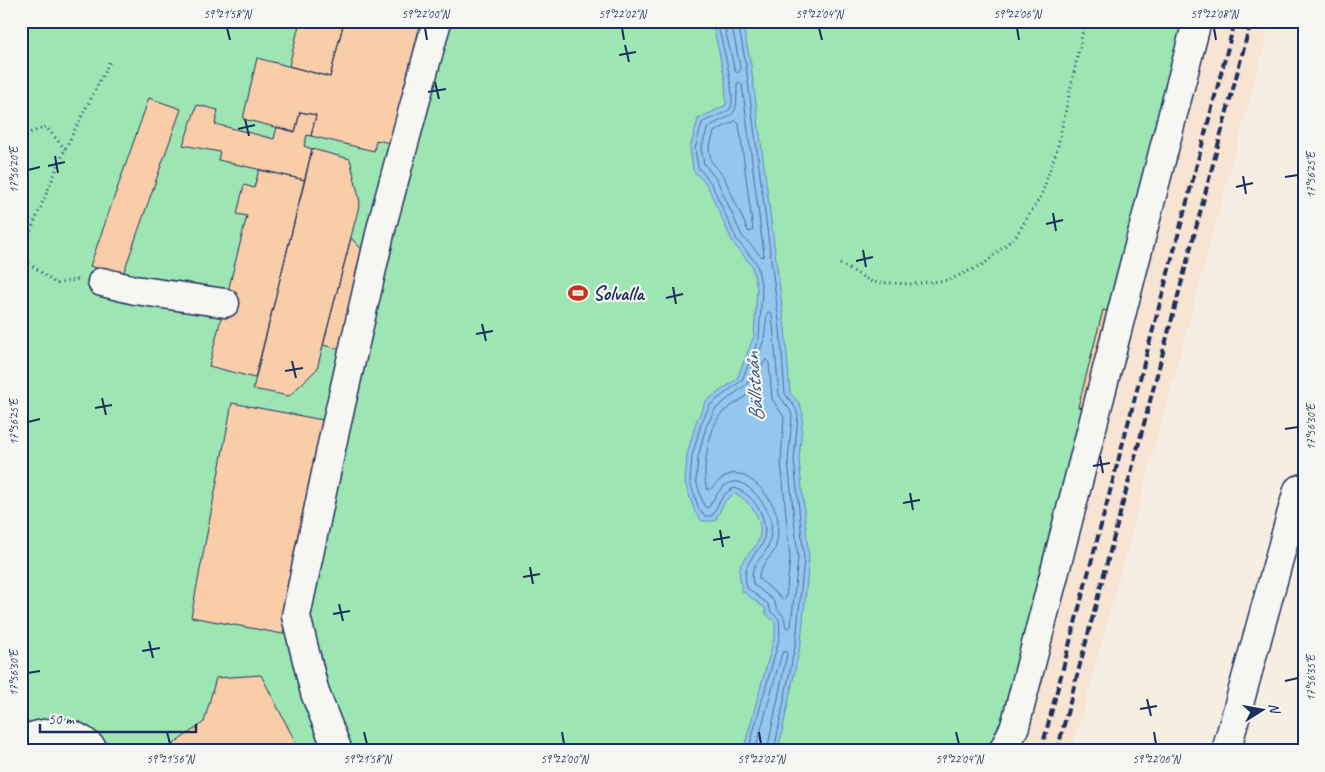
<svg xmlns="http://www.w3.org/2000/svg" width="1325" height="772" viewBox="0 0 1325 772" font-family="Caveat,sans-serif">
<rect width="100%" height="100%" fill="#f7eee3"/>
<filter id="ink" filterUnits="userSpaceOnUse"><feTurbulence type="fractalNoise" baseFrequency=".02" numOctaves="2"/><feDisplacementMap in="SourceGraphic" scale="10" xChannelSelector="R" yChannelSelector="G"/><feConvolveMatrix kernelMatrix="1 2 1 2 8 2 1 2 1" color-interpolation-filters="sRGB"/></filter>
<g filter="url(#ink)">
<path fill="#f8e4d2" d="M1207,21H1271L1072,751H1014Z"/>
<path fill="#9de6b4" stroke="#5c8a89" d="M21,21H1207L1014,751H21Z"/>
<path fill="#93c7f0" stroke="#638ab6" d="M712,21H742L751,65L785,329L790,393L800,404L803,414L799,460L809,558L801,642L778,751H743L775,635V622L766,614L765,608L742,591C741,584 738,574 740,567C743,557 754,551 758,541C766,522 751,502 735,493L725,501L715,521H702L695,512L685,483L687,455L696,422L706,401L737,379L754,336L757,289L752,266L733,243L707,185L693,170L690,148L698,119L726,105L725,79Z"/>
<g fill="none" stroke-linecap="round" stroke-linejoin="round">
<path stroke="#4b6c98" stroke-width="1" d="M717,21C720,36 738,98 730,109C725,114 709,118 702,123L695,149L698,167L711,183L737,240L757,264L762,290L759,338L742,380L710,405L701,424L692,456L690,482L699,509L705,516H712C718,505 723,491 735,488C756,496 770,521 763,542C762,546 758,549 756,552C746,566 743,571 747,588L768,604L771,612L779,619L780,636L748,751
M723,21L735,71L738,73L740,71V67L731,21
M738,21L746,66L780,329L785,394L795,407L798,415L794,460L804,558L796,641L774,751
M739,82L742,84L764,255L762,257L742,236L717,180L704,164L701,149L708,127C736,112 737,119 737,85Z
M736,121L739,124L753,230L751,232L748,231L724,177L711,161L709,149L714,132Z
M769,312L772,314L779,395L790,410L792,416L788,461L798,558L791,626L788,629L786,627L784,617L777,609L773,600L753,584C749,560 765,560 769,543C771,536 772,526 771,520C768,507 747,478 732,482C721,485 714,498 709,507L707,508L704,506L696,481L698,457L706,427L715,409L747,384L764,340L767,314Z
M766,360L769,363L772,399L784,417L781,461L790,558L786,598L784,600L759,579C758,567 770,559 775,549C778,542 778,530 778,522C778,504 751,470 731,474C722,476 716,485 709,490L707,489C701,472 709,425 723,412C732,405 743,400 751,391C759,383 758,368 766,360Z
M755,751L782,653L785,651L787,654L767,751"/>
</g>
<path fill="#facda9" stroke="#1b2f5e" d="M300,21H344L330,77L289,66Z
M344,21H421L391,143L376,140L374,151L311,136L316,115L300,112L295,132L243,119L257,58L330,77Z
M149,98L181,109L122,277L90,266Z
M197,105L218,110L215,124L274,139L277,127L295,132L300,112L316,115L311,136L307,135L304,146L312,149L305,180L218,160L220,152L183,145Z
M312,149L350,159L360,202L317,369L289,396L253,389Z
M259,170L305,180L255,378L209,366L247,216L237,214L244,185L254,188Z
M351,238L369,257L344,350L323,345Z
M1103,310L1112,312L1087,409L1078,407Z
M232,403L323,420L283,634L191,617Z
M261,675L300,751H164L204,722L216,678Z"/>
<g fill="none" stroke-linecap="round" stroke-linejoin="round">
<defs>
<path id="minor" d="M102,282L135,290L225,303
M21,740C41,734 63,727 82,740C87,744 91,746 94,751
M338,751L315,693L296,616L334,435L382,225L437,21
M1003,751L1015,726L1197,21
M1226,751L1298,490L1304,488"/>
</defs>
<use href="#minor" stroke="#1b2f5e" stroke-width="31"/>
<path stroke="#1b2f5e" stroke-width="3" stroke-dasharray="1 4" stroke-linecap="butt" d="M21,136L46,127L65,149
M21,254L65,149L110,61
M21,257L56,284L80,279
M840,264L872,282L912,284L949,280L984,264L1016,236L1041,196L1058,146L1085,21"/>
<use href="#minor" stroke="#f6f6f2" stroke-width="28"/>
<path stroke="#1b2f5e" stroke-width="4" stroke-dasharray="8 4" stroke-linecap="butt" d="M1041,751L1235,21
M1057,751L1251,21"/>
</g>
</g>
<path fill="none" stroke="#1b2f5e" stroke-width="2" d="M227,28L230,40M425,28L427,40M622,28L624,40M819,28L822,40M1017,28L1019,40M1214,28L1216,40M625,45L629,62M619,55L636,52M435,82L439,99M428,92L446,89M245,119L249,136M238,129L255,125M55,156L58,173M48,166L65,162M28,170L40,167M1243,176L1246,194M1285,177L1298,175M1236,187L1253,183M1053,213L1056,231M1046,224L1063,220M863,250L866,267M856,261L873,257M673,287L676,304M666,298L683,294M482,324L486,341M476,334L493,331M292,361L296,378M285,371L303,368M102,398L106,415M95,408L112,405M28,422L40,419M1285,429L1298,427M1100,456L1103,473M1093,466L1110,463M910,493L913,510M903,503L920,500M720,530L723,547M713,540L730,537M530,567L533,584M523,577L540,574M339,604L343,621M333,614L350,611M149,641L153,658M142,651L160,648M28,673L40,671M1285,681L1298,678M1147,699L1151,716M1140,709L1157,706M167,732L170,744M364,732L367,744M562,732L564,744M759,732L761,744M956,732L959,744M1154,732L1156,744"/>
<defs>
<symbol id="stadium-bare" viewBox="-9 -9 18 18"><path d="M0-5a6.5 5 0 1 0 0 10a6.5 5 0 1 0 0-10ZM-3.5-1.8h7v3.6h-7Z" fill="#c8321e" stroke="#f6f6f2" stroke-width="2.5" paint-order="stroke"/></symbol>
</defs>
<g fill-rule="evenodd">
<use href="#stadium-bare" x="564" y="279" width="28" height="28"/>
</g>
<g text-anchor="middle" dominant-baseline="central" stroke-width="4.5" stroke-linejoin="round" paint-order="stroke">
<g font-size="20" font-weight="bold" fill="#1b2f5e" stroke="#f6f6f2" text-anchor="start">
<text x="593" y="293">Solvalla</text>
</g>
<g font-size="21" font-style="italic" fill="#395582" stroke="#f6f6f2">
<text transform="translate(754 387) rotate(-94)">Bällstaån</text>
</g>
</g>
<rect width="1325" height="772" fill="none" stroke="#f6f6f2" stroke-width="55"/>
<g transform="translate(1262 710) rotate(79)" stroke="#f6f6f2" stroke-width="4" paint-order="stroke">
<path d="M0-4L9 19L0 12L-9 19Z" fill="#1b2f5e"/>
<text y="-8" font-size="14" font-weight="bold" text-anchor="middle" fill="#1b2f5e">N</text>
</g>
<path d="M40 724v8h156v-8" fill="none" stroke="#1b2f5e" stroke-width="2.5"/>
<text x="48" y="724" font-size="15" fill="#1b2f5e" stroke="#f6f6f2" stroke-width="4" paint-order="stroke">50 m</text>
<rect x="28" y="28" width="1270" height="716" fill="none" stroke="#1b2f5e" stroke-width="2"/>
<g font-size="12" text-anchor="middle" fill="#1b2f5e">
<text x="227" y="18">59°21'58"N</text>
<text x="425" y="18">59°22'00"N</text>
<text x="622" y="18">59°22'02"N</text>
<text x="819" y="18">59°22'04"N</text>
<text x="1017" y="18">59°22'06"N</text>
<text x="1214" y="18">59°22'08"N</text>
<text transform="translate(14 170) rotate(-90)" y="4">17°56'20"E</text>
<text transform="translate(1311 175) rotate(-90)" y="4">17°56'25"E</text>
<text transform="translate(14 422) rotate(-90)" y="4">17°56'25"E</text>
<text transform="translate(1311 427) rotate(-90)" y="4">17°56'30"E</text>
<text transform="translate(14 673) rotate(-90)" y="4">17°56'30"E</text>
<text transform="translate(1311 678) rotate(-90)" y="4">17°56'35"E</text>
<text x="170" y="763">59°21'56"N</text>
<text x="367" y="763">59°21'58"N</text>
<text x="564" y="763">59°22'00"N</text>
<text x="761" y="763">59°22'02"N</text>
<text x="959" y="763">59°22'04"N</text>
<text x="1156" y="763">59°22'06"N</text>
</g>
</svg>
